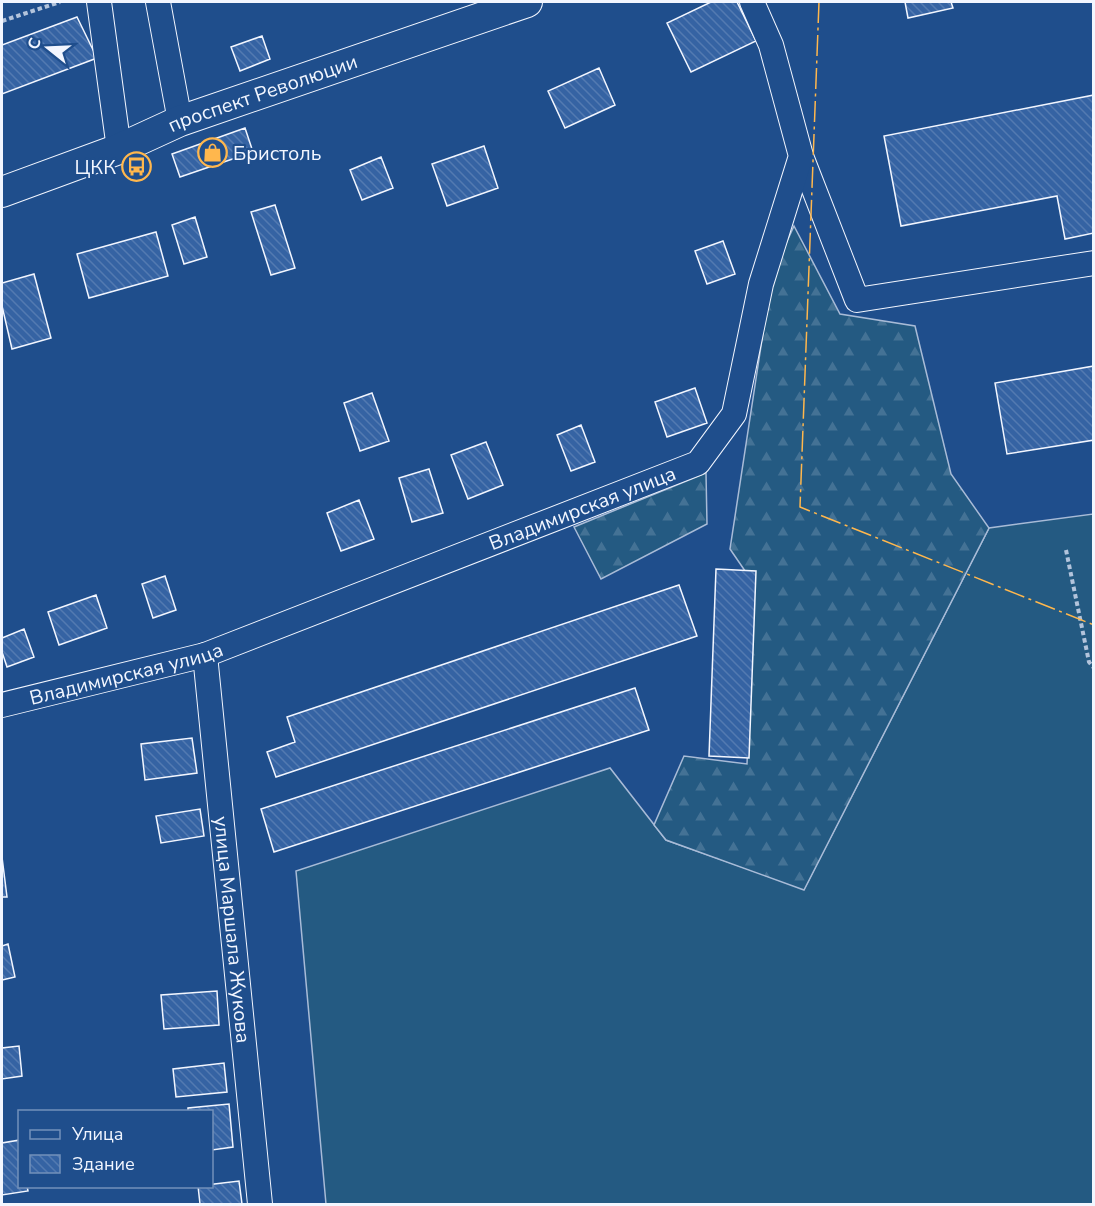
<svg xmlns="http://www.w3.org/2000/svg" width="1095" height="1206" viewBox="0 0 1095 1206" font-family="'Nunito Sans',sans-serif">
<defs>
<pattern id="forest-firs" width="22" height="20" patternUnits="userSpaceOnUse" patternTransform="scale(1.5)"><rect width="22" height="20" fill="#245a82"/><path d="M5 1l3.5 6h-7zM16 11l3.5 6h-7z" fill="#447295"/></pattern>
<pattern id="building-back-hatch" width="6" height="6" patternUnits="userSpaceOnUse" patternTransform="scale(1.5)"><rect width="6" height="6" fill="#3563a3"/><path d="M-1 5l2 2M0 0l6 6M5-1l2 2" fill="none" stroke="#537ab1"/></pattern>
</defs>
<rect width="100%" height="100%" fill="#1f4e8c"/>
<path fill="#245a82" stroke="#a8bbd7" stroke-width="1.5" d="M1093,514V1204H326L296,871L610,768L666,840L804,889L989,528Z"/>
<path fill="url(#forest-firs)" stroke="#a8bbd7" stroke-width="1.5" d="M794,226L840,314L915,326L951,474L989,528L804,890L666,840L654,825L684,756L747,764L754,584L730,549L772,274Z
M706,473L707,524L601,579L574,527Z"/>
<path fill="url(#building-back-hatch)" stroke="#f2f6ff" stroke-width="1.5" d="M711,2H737L756,41L691,72L667,23Z
M905,2H951L953,8L908,18Z
M77,17L97,58L2,94V45Z
M262,36L270,59L240,71L231,47Z
M599,68L615,105L565,128L548,91Z
M1094,95V233L1065,239L1057,196L901,226L884,136Z
M245,128L253,152L180,177L172,154Z
M484,146L498,188L447,206L432,164Z
M381,157L393,188L362,200L350,170Z
M275,205L295,268L271,275L251,212Z
M195,217L207,257L184,264L172,225Z
M156,232L168,276L89,298L77,254Z
M723,241L735,274L707,284L695,251Z
M34,274L51,338L12,349L2,306V283Z
M1094,366V440L1007,454L995,383Z
M695,388L707,423L667,437L655,402Z
M372,393L389,441L360,451L344,403Z
M581,425L595,462L571,471L557,435Z
M486,442L503,485L468,499L451,455Z
M429,469L443,513L412,522L399,478Z
M359,500L374,539L341,551L327,513Z
M716,569L756,571L749,758L709,756Z
M165,576L176,610L153,618L142,584Z
M679,585L697,636L276,777L267,752L295,742L287,717Z
M96,595L107,628L59,645L48,612Z
M24,629L34,657L7,667L2,652V638Z
M635,688L649,730L274,852L261,809Z
M192,738L197,773L145,780L141,744Z
M200,809L204,836L161,843L156,816Z
M2,857L7,897H2Z
M8,944L15,977L2,980V946Z
M217,991L219,1025L164,1029L161,995Z
M19,1046L22,1076L2,1079V1048Z
M224,1063L227,1092L176,1097L173,1069Z
M229,1104L233,1147L212,1150V1112H188V1108Z
M20,1140V1186H27L28,1191L2,1195V1143Z
M239,1181L242,1204H200L198,1186Z"/>
<g fill="none" stroke-linecap="round" stroke-linejoin="round">
<defs>
<g id="minor">
<path d="M99,2L119,149"/>
<path d="M158,2L180,121"/>
<path d="M801,156L857,300L1094,263"/>
<path id="s1" d="M205,655L260,1204"/>
<path id="s2" d="M2,705L205,655L698,463L734,414L761,284L801,156L771,45L752,2"/>
</g>
<g id="tertiary">
<path id="s3" d="M2,192L119,149L180,121L527,2"/>
</g>
</defs>
<use href="#minor" stroke="#f2f6ff" stroke-width="26"/>
<use href="#tertiary" stroke="#f2f6ff" stroke-width="32"/>
<path stroke="#b3c4dc" stroke-width="4" stroke-dasharray="4.5 3" stroke-linecap="butt" d="M2,21L60,2
M1066,550L1089,662L1094,668"/>
<use href="#minor" stroke="#1f4e8c" stroke-width="24"/>
<use href="#tertiary" stroke="#1f4e8c" stroke-width="30"/>
<path stroke="#ffb74d" stroke-width="1.5" stroke-dasharray="21 4.5 3 4.5" stroke-linecap="butt" d="M819,2L800,507L1094,625"/>
</g>
<defs>
<symbol id="shop-ring" viewBox="-11 -11 22 22"><circle r="9.5" fill="#1f4e8c" stroke="#ffb74d" stroke-width="1.5"/><path d="M-5-2.5h2.3a2.7 3.5 0 0 1 5.4 0H5L5.5 6h-11ZM-1.5-2.5h3a1.5 2.3 0 0 0-3 0Z" fill="#ffb74d"/></symbol>
<symbol id="bus-ring" viewBox="-11 -11 22 22"><circle r="9.5" fill="#1f4e8c" stroke="#ffb74d" stroke-width="1.5"/><path d="M-5-6H5V4H4V6H2V4H-2V6H-4V4H-5ZM-3.5-4V0h7V-4ZM-3.5 1.2v1.5H-2V1.2ZM2 1.2v1.5H3.5V1.2Z" fill="#ffb74d"/></symbol>
</defs>
<g fill-rule="evenodd">
<use href="#shop-ring" x="196" y="136" width="33" height="33"/>
<use href="#bus-ring" x="120" y="150" width="33" height="33"/>
</g>
<g text-anchor="middle" dominant-baseline="central" stroke-width="4.5" stroke-linejoin="round" paint-order="stroke">
<g font-size="20" fill="#f2f6ff" stroke="#1f4e8c">
<text stroke="none"><textPath href="#s3" startOffset="279">проспект Революции</textPath></text>
<text stroke="none"><textPath href="#s2" startOffset="614">Владимирская улица</textPath></text>
<text stroke="none"><textPath href="#s2" startOffset="128">Владимирская улица</textPath></text>
<text stroke="none"><textPath href="#s1" startOffset="276">улица Маршала Жукова</textPath></text>
</g>
<g font-size="20" fill="#f2f6ff" stroke="#1f4e8c" text-anchor="start">
<text x="233" y="153">Бристоль</text>
<text x="116" y="167" text-anchor="end">ЦКК</text>
</g>
</g>
<rect width="1095" height="1206" fill="none" stroke="#f2f6ff" stroke-width="6"/>
<rect x="18" y="1110" width="195" height="78" fill="#1f4e8c" stroke="#7391ba" stroke-width="1.5"/>
<rect x="30" y="1130" width="30" height="9" fill="#1f4e8c" stroke="#7391ba" stroke-width="1.5"/>
<text x="72" y="1140" font-size="18" fill="#f2f6ff">Улица</text>
<rect x="30" y="1155" width="30" height="18" fill="url(#building-back-hatch)" stroke="#7391ba" stroke-width="1.5"/>
<text x="72" y="1170" font-size="18" fill="#f2f6ff">Здание</text>
<g transform="translate(48 48) rotate(288)" stroke="#1f4e8c" stroke-width="4.5" paint-order="stroke">
<path d="M0-4.5L10 22L0 15L-10 22Z" fill="#f2f6ff"/>
<text y="-9" font-size="16" font-weight="bold" text-anchor="middle" fill="#f2f6ff">С</text>
</g>
</svg>
